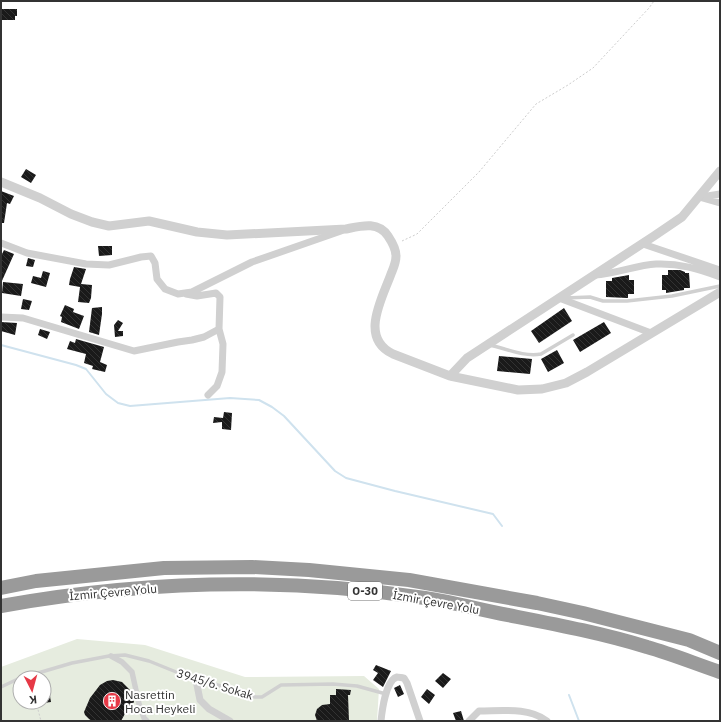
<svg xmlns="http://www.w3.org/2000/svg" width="721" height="722" viewBox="0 0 721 722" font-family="'IBM Plex Sans',sans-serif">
<defs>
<pattern id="building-back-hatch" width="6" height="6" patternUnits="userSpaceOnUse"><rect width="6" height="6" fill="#1a1a1a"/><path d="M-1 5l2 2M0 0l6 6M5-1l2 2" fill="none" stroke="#333"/></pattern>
</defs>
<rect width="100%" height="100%" fill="#fff"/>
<path fill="#e6ecdf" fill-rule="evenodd" d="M77,639L145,645L245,677L364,676L379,689L377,721H1V667ZM20,678H44V702H20Z"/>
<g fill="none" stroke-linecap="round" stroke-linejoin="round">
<path stroke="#cfe2ee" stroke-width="2" d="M1,345L76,365L86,369L106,394L118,403L130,406L230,398L259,400L272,407L284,416L335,471L346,478L395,491L493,514L502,526
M569,695L579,721"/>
</g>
<path fill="url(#building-back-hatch)" d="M1,9H17V16H15V20H1Z
M26,169L36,175L31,183L21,177Z
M1,191L14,196L10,204L7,203L4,223H1Z
M98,246H112V255L99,256Z
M4,250L14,254L1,283V256Z
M28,258L35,260L33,267L26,266Z
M74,267L86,269L81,284L92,285L91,298L89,303L78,302L80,287L69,285L70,279Z
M668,270H680L685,272V273H689L690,288H684V290L666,293V290H662V275H668Z
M43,271L50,273L46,287L31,283L33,276L41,278Z
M629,275V280H634V294H628V298H627L606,297V281H612V278Z
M3,282L23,284L21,296L2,293Z
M23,299L32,301L29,310L21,309Z
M65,305L74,309L73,312L84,316L79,329L61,322L62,317L60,316Z
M102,307V314L99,335L89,332L92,308Z
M564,308L572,321L539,343L531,331Z
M118,320L123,323L118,331H123V336L115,337L114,325Z
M1,322L17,323L15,335L1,331Z
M604,322L611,333L580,352L573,340Z
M40,329L50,332L47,339L38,335Z
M76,339L104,347L100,362L107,365L105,372L92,369L93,366L84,363L86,354L67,349L70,341L75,343Z
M557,350L564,363L548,372L541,359Z
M499,356L532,359L530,374L497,371Z
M224,412L232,413L231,430L222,429V422L213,423L214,417L223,418Z
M376,665L391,671L383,687L373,680L378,673L373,670Z
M443,673L451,679L443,688L435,681Z
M113,680L122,682L132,692L134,702L127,710L121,721H92L89,719L85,715L84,712L90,698L100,685L107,681Z
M400,685L404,694L398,697L394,688Z
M336,689L351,690L350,695H348L349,721H317L315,715L317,709L322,705L330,704V695H336Z
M427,689L435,695L429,704L421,697Z
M44,690H49L51,702L44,703Z
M461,711L464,721H456L453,713Z"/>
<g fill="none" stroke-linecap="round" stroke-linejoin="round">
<path stroke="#cdcdcd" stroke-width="1" stroke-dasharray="2 2" stroke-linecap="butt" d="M402,241L417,234L479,172L536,104L568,85L593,68L649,8L654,1
M36,702L41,721"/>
<path stroke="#d0d0d0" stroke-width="3.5" d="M565,298L590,297L603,301H627L672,296L720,286
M490,345C507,349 524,357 541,354L573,335
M21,678L72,663L109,656L125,655L149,661L196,680L208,682L255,697H262L281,685L333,684L357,686L386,694
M1,687L20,678"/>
<path stroke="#d0d0d0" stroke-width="5.5" d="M111,656L122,662L132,672L139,704L144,718L147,721"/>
<path stroke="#d0d0d0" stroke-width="7" d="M699,197L720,203
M701,197L720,194
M1,243L27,253L86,264L109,265L141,257L151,256L155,263L157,279L165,289L178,294L192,292L252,262L341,231
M643,244L720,270
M595,275C615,274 637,265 656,264C679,263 699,269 720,277
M186,294L197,296L216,293L220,297L219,329L223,344L222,372L217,386L208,395
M559,298L651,333
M1,317L23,318L134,351L178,342L192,340L204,337L219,329
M196,680L200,700L209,709L230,721
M381,721C382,711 386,680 397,677C398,677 403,678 404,678L407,683L420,721
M469,721L479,711C502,711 528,707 547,721"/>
<path stroke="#d0d0d0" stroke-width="9" d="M1,182L40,198L71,214L92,222L109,226L149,221L197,232L227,235L346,229C361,226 378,221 388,236C392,242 396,249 396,256C396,263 393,269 391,274C382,299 359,338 393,354L450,376L518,390L542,389L566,383L587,372L720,292
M450,376L467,358L654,236L682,217L720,171"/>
<path stroke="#9a9a9a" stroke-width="14" d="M1,588L36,581L164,568L252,567L309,570L409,580L537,603L583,613L689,640L720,653
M1,606C140,581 285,577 425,598C453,602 480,610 508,615C554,624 602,633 647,647C672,654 696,664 720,672"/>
</g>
<defs>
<symbol id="building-disc" viewBox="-11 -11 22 22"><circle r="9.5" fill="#e63946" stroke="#fff"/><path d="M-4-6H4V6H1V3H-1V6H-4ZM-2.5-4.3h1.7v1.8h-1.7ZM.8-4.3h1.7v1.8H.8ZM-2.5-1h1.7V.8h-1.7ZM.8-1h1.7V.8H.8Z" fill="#fff"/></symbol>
</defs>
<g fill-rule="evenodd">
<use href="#building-disc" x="102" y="691" width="20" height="20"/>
</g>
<g text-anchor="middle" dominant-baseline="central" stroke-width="4" stroke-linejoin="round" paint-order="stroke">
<rect fill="#fff" stroke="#707070" stroke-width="1" x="348" y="582" width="34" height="18" rx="3"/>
<g font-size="11" font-weight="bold" fill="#333">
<text x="365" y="591">O-30</text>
</g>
<g font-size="12" fill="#333" stroke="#fff">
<text transform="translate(113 592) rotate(-5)">İzmir Çevre Yolu</text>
<text transform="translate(436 602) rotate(10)">İzmir Çevre Yolu</text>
<text transform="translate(215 684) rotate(17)">3945/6. Sokak</text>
</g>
<g font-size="12" fill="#333" stroke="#fff" text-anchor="start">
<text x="125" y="694">Nasrettin<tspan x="125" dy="14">Hoca Heykeli</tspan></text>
</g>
</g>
<rect width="721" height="722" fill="none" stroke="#333333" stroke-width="4"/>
<g transform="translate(32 690) rotate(174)"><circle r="19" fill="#ffffff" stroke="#adadad"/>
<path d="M0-3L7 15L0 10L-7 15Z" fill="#e63946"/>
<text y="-6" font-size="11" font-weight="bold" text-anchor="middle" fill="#333333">K</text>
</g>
</svg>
